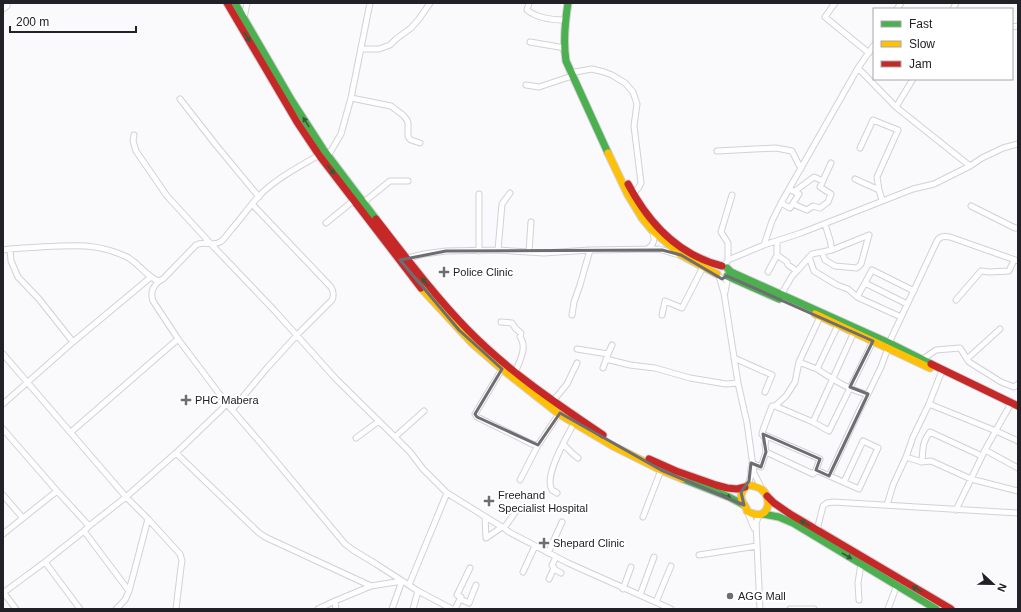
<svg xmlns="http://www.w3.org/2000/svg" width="1021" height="612" viewBox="0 0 1021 612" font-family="Arial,sans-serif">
<rect width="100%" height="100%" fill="#faf9fc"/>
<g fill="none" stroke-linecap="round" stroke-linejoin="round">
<defs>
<path id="street" d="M529,3L527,10C537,18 553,20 565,20
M835,3L825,17L853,40L869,53
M3,9L7,6V3
M897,9L901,3
M953,9L956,3
M244,18L247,3
M1012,27L1018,26
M530,42L565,48
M361,49H379L390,45L396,39L411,28L419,19L430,3
M858,68L896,107L970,166
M575,72L592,69L604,72L612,75L625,83L633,92L637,104L634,126L641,183L639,187L633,194
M526,85L539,87L572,76
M351,98L391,106L403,115L407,120L408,123V136L409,138L411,140L420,143
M180,99L216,145L259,197
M896,107L913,79
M134,135L133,141L136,151L167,196L211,244L274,310L336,379L395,437L410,452L423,469L447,493L502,527L504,528L509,532L568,563L671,609
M860,148L873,120L898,130L877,177L879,190L882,200
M717,151L776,148L792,151L801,169
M328,156L341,134L351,98L370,3
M855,179L879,190
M795,191L814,177L823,181
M364,202L390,181H408
M781,203L790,208L799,194L789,189
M793,204L807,210L813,206L820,208L828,202L831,194L820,187L831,163
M971,206L1015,228H1018
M326,223L353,201
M825,224L830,240L832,250
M777,241V255L787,262L788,265L797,271
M764,245L772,221L781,203L858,68L874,45
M10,249L11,261L18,277L39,299L73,342
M648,249C654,244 656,239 652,231
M3,250C15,248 28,248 40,247C73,245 97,243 127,257C139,263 147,278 159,281L163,279L196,245C205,240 212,247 220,242C224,240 227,235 230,231C240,220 248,208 258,197C275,179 297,168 319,155
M498,250L502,204L510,193
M479,251V194
M529,252L531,222
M822,252L825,260L835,266L857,268L861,264L869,235
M809,257L814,271L837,285L848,289L857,297L901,317
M404,259L424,254L446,251L498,250L544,253L590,250L659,249L679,255
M728,260V243L721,232L732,195
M724,266L728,260L764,245L801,233L913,189L934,184L970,166L982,158L1003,148L1018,144
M768,272L777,255
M719,276L724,293L738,383L747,423L754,473L762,489
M159,281C153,287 150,292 153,301L178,339L227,404L265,448L345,544L353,550L376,564L418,591L452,609
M865,283L872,270L914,291
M725,292L727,282L725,277
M781,295L792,276L797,271L812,254L832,250L869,235
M857,297L865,283L907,304
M956,300L981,271L989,272L1009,271L1014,260
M572,315L574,302L580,285L590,250
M662,315L665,301L682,308L703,267
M501,322L512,323L516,329L521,333L520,337C528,347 519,362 515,373
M889,343L937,241C940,236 944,236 950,237L1018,261
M577,349L608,354
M3,354L126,497L148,519L180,554L182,561L181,567L176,609
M734,358L772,375L765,392
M606,359L630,365L655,368L690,378L726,384L738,383
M923,359L936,350L960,348L969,362L1001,382L1014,387L1018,384
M967,359L1000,329
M799,362L817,369L838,325
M603,368L608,354L612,345
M502,369L475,414L477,417L532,444L538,445
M817,369C831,378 852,392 868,394
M553,401L567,384L577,363
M3,404L73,342L151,277
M929,404L996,431L1018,441
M775,406L786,396L795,382L799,362L820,317
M232,410L267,368L297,335L332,300C334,295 334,292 331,287L252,204
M813,422L854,332
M3,429L57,491L89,526
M71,432L178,339
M762,434L820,459L816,470L859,489L878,448L863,441L844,482
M395,437L424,411
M356,438L379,421
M563,444L573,454L578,458
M985,450L1018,468
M766,452L813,474L816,470
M176,453L258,532L265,537L371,586
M906,457L922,462L931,461L971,479L1018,491
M922,462C923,449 922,442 930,432L982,456
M752,463L761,467L766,452L765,445L766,440L762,434L763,430L772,406H775L813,422L829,431L873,341
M829,476L860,409L868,394L881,367L888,348
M520,480L538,445L559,414
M748,485L751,475V468
M557,493C556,492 553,491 552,490C543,476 568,435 574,423
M3,495L22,517
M887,505L893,485L906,457L913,437L929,404L941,373
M956,510L985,450L1009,407
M747,511L754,528
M759,515L756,523L760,609
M485,517L486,538L502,527
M643,517L661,470
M504,528L517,510
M817,530L823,506L827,503L833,502L1018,513
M84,531L129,591
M3,534L57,491
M548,553L562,522
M699,555L757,546
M45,562L80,609
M554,569L561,573
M523,572L535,546
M549,579L554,568L552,565L556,557
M409,585L447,493
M623,589L631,567
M3,592L16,609
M3,593L45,562L84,531L89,526L126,497L176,453L227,404
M640,595L654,557
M460,599L469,603L476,585
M859,600L858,583L861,564
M335,601L336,609
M656,602L671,566
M116,609L125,600L129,591L148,519
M318,609L335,601L371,586L402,581
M392,609L402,581
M413,609L418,591
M455,609L461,597L457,595L470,568
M790,609H814
M888,609L897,585"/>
<path id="fast" d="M235,3L292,101L323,149L376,219
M568,3C565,22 563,42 566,61L608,153
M727,268L731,272L889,343L931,364
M727,276L779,299
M683,479L729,497L744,505
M763,514L779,517L793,523L936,609"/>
<path id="slow" d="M608,153L628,195L642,218L652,230L681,255L717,274
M421,288L472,343L502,369L559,414L611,445L661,470L683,479
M815,314L930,368
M748,485C752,486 757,486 761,489C774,498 769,524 747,511C747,507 744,506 743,503C739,496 742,489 748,485Z"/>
<path id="jam" d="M227,3L297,122L319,155L421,288
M628,184C649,224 678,255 722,266
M376,219C405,256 434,295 467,329C508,371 554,402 603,435
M931,364L1018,406
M649,459L676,471L716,485L727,488L737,489L745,487
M767,496L774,503L790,514L951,609"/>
</defs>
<use href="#street" stroke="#d2d1d6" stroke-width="7"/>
<use href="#fast" stroke="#d2d1d6" stroke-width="9"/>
<use href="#slow" stroke="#d2d1d6" stroke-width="9"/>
<use href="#jam" stroke="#d2d1d6" stroke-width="9"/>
<use href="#street" stroke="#fefeff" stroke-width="5"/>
<use href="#fast" stroke="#4caf50" stroke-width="7"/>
<use href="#slow" stroke="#ffc107" stroke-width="7"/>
<use href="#jam" stroke="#c62828" stroke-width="7"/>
</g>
<defs><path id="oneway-solid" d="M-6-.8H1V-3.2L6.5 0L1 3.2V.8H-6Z"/></defs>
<g fill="#335a38">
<use href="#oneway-solid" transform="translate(247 37) rotate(59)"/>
<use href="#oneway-solid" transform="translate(306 122) rotate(-122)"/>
<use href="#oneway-solid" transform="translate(331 170) rotate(52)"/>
<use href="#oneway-solid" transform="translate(425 282) rotate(-130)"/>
<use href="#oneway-solid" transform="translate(726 496) rotate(22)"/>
<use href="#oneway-solid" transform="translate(805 523) rotate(-149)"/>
<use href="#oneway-solid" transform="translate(847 556) rotate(31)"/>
<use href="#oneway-solid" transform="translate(917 589) rotate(-149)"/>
</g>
<path fill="none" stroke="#6e6d72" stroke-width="3" stroke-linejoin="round" d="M662,250L681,255L722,279L727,276L873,341L850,387L868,394L829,476L816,470L820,459L763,434L766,452L761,467L751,463L749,481L741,492L744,505L661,470L560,413L538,445L477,417L475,414L502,369L459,330L400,260L446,251Z"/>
<g fill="#6e6d72" stroke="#fff" stroke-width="1.5">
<path d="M442 266h4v4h4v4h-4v4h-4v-4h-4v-4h4z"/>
<path d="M184 394h4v4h4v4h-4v4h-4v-4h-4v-4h4z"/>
<path d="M487 495h4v4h4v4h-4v4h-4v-4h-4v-4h4z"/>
<path d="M542 537h4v4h4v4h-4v4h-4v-4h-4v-4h4z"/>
<circle cx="730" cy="596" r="4"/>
</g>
<g text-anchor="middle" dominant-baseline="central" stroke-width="4" stroke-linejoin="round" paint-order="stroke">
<g font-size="11" fill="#222128" stroke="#fff" text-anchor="start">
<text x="453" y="272">Police Clinic</text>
<text x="195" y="400">PHC Mabera</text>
<text x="498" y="495">Freehand<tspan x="498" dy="13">Specialist Hospital</tspan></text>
<text x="553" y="543">Shepard Clinic</text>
<text x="738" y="596">AGG Mall</text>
</g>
</g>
<rect width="1021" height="612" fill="none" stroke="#222128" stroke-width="8"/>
<rect x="873" y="8" width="140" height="72" fill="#ffffff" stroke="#a7a6a9"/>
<rect x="881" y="21" width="20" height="6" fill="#4caf50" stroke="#a7a6a9"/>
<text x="909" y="28" font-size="12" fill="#222128">Fast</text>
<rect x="881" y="41" width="20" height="6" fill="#ffc107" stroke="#a7a6a9"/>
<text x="909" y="48" font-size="12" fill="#222128">Slow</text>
<rect x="881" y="61" width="20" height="6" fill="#c62828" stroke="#a7a6a9"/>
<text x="909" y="68" font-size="12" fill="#222128">Jam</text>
<g transform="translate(993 584) rotate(112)" stroke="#ffffff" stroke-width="3" paint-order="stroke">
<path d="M0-3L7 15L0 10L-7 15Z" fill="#222128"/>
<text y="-6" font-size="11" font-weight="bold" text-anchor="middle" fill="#222128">N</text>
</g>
<path d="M10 26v6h126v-6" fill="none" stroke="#222128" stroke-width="2"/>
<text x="16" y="26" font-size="12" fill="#222128" stroke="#ffffff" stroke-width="3" paint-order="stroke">200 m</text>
</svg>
